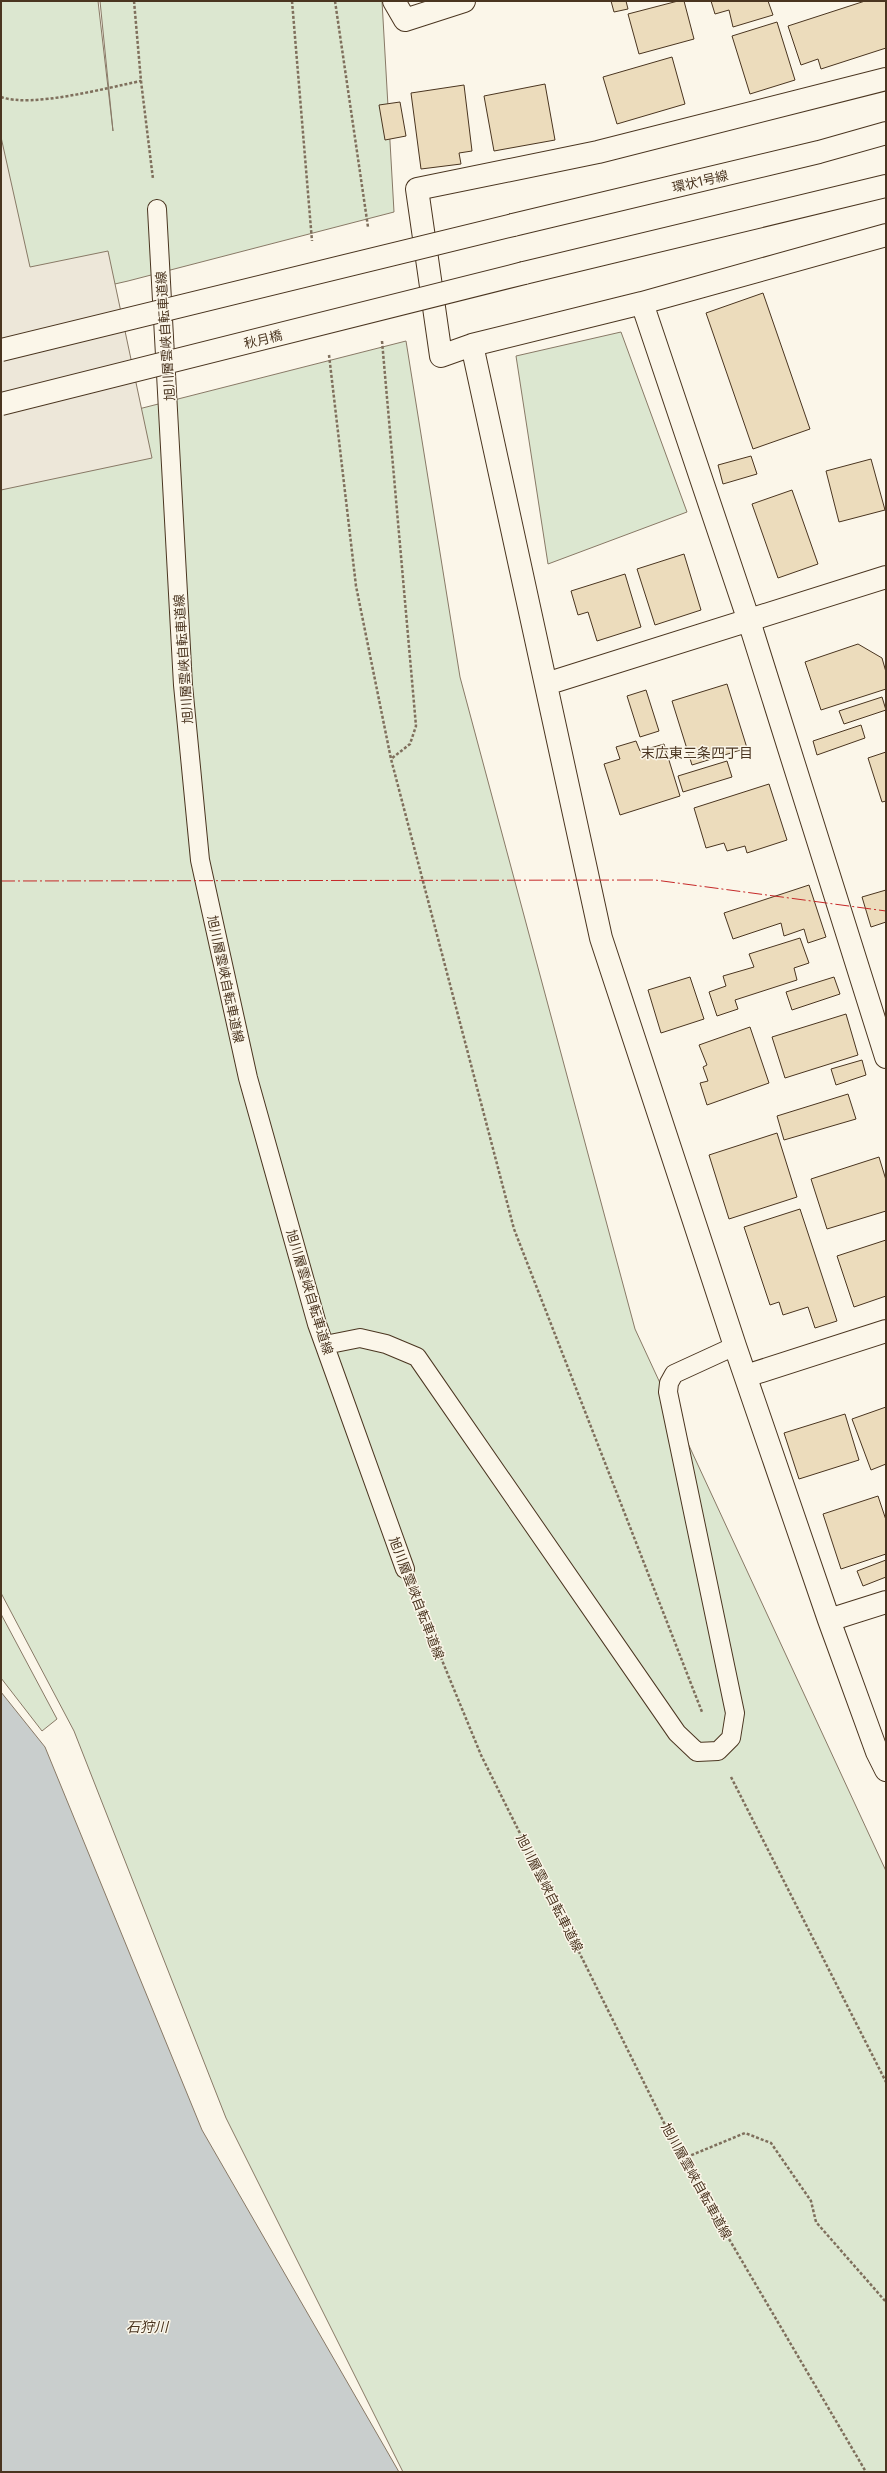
<svg xmlns="http://www.w3.org/2000/svg" width="887" height="2473" viewBox="0 0 887 2473" font-family="Inter,'Noto Sans JP',sans-serif">
<rect width="100%" height="100%" fill="#fbf6e9"/>
<path fill="#dce7d0" stroke="#887966" d="M1,1H98L113,131L100,1H382L394,212L128,281L1,310Z
M621,332L687,512L548,564L516,356Z
M406,341L460,677L635,1329L886,1871V2472H403L226,2118L74,1731L1,1593V444Z
M1,1614L57,1719L42,1731L1,1678Z"/>
<path fill="#ede7d9" stroke="#887966" d="M1,137L30,267L108,251L152,458L1,490Z"/>
<path fill="#c9cecd" stroke="#887966" d="M1,1692L45,1747L202,2130L399,2472H1Z"/>
<path fill="#ecdcbc" stroke="#4a3520" d="M611,1H626L628,9L614,12Z
M678,1H684L694,39L639,54L628,14Z
M711,1H768L773,15L733,27L729,10L715,14Z
M865,1H886V48L821,69L818,59L801,65L788,26Z
M777,22L795,80L750,94L732,36Z
M672,57L685,104L617,124L603,77Z
M545,84L555,140L494,151L484,96Z
M464,85L472,151L459,153L461,164L421,169L411,93Z
M400,102L406,136L385,140L379,105Z
M763,293L810,429L753,449L706,313Z
M751,456L757,474L723,484L718,465Z
M871,459L885,510L839,522L826,471Z
M792,490L818,564L778,578L752,504Z
M684,554L701,610L655,625L637,569Z
M625,574L641,627L597,641L588,612L578,615L571,591Z
M858,644L882,658L886,672V689L821,710L805,662Z
M727,684L747,748L692,765L672,701Z
M646,690L659,731L640,737L627,696Z
M882,697L886,710L844,724L839,711Z
M861,725L865,738L817,755L813,741Z
M636,741L640,751L664,744L680,796L620,815L604,764L620,759L616,747Z
M886,752V801L882,802L868,758Z
M727,761L732,777L683,792L678,776Z
M769,784L787,840L747,853L745,846L727,851L724,843L706,848L694,808Z
M809,885L826,937L808,943L804,929L784,936L781,923L733,939L724,913Z
M886,890V922L871,927L862,897Z
M800,938L809,963L794,968L797,980L735,1000L738,1009L717,1016L709,992L726,986L723,976L754,967L749,954Z
M690,977L704,1019L661,1033L648,990Z
M834,977L840,994L792,1010L786,992Z
M846,1014L858,1055L785,1078L772,1037Z
M750,1027L769,1083L707,1105L700,1083L708,1081L703,1067L707,1065L699,1045Z
M862,1060L866,1075L836,1085L831,1069Z
M848,1094L856,1119L784,1140L777,1116Z
M777,1133L797,1197L729,1219L709,1155Z
M879,1157L886,1180V1211L827,1229L811,1179Z
M800,1209L837,1321L815,1328L808,1307L783,1315L779,1302L770,1305L744,1227Z
M886,1240V1296L854,1307L837,1256Z
M886,1407V1464L871,1470L852,1419Z
M845,1414L859,1460L799,1479L784,1433Z
M878,1496L886,1520V1554L841,1569L823,1514Z
M886,1560V1577L863,1586L857,1571Z"/>
<g fill="none" stroke-linecap="round" stroke-linejoin="round">
<defs>
<path id="lane" d="M157,209L183,685L200,860L248,1078L317,1324L405,1569
M325,1345L360,1338L386,1344L417,1357L677,1733L697,1752L718,1751L731,1738L735,1713L668,1392L669,1383L674,1374L735,1346"/>
<path id="street" d="M394,1L405,20L464,1
M886,235L642,303L472,345L601,938L735,1346L829,1620L877,1752L886,1770
M642,303L749,621L886,1057
M472,345L441,356L417,189L598,152L886,79
M546,684L886,577
M746,1376L886,1331
M829,1620L886,1602"/>
<path id="primary" d="M513,225L819,152L886,133
M524,273L886,186"/>
</defs>
<use href="#lane" stroke="#4a3520" stroke-width="20"/>
<use href="#street" stroke="#4a3520" stroke-width="24"/>
<use href="#primary" stroke="#4a3520" stroke-width="24"/>
<path stroke="#7f6f5c" stroke-width="2.5" stroke-dasharray="3 2" stroke-linecap="butt" d="M134,1L141,81L153,179
M292,1L312,241
M335,1L368,227
M1,97C32,108 106,88 141,81
M382,341L416,726L410,744L391,759
M329,355L356,586L391,759L514,1229L702,1712
M416,1597L481,1755L682,2159L866,2472
M731,1777L886,2082
M682,2159L745,2133L771,2143L811,2201L816,2222L886,2302"/>
<use href="#lane" stroke="#fbf6e9" stroke-width="18"/>
<use href="#street" stroke="#fbf6e9" stroke-width="22"/>
<use href="#primary" stroke="#fbf6e9" stroke-width="22"/>
<defs>
<path id="primary-bridge" d="M1,350L513,225
M1,404L524,273"/>
</defs>
<use href="#primary-bridge" stroke="#4a3520" stroke-width="24" stroke-linecap="butt"/>
<use href="#primary-bridge" stroke="#fbf6e9" stroke-width="22"/>
<path stroke="#c62828" stroke-width="1" stroke-dasharray="14 3 2 3" stroke-linecap="butt" d="M1,881L655,880L886,911"/>
</g>
<g text-anchor="middle" dominant-baseline="central" stroke-width="3" stroke-linejoin="round" paint-order="stroke">
<g font-size="13" fill="#4a3520" stroke="#fbf6e9">
<text transform="translate(700 181) rotate(-13)">環状1号線</text>
<text transform="translate(165 336) rotate(-94)">旭川層雲峡自転車道線</text>
<text transform="translate(263 339) rotate(-14)">秋月橋</text>
<text transform="translate(183 659) rotate(-94)">旭川層雲峡自転車道線</text>
<text transform="translate(226 979) rotate(78)">旭川層雲峡自転車道線</text>
<text transform="translate(310 1292) rotate(73)">旭川層雲峡自転車道線</text>
<text transform="translate(417 1598) rotate(69)">旭川層雲峡自転車道線</text>
<text transform="translate(550 1893) rotate(63)">旭川層雲峡自転車道線</text>
<text transform="translate(697 2181) rotate(61)">旭川層雲峡自転車道線</text>
</g>
<g font-size="14" fill="#4a3520" stroke="#fbf6e9">
<text x="697" y="752">末広東三条四丁目</text>
</g>
<g font-size="14" font-style="italic" fill="#4a3520" stroke="#fbf6e9">
<text x="147" y="2326">石狩川</text>
</g>
</g>
<rect width="887" height="2473" fill="none" stroke="#4a3520" stroke-width="4"/>
</svg>
